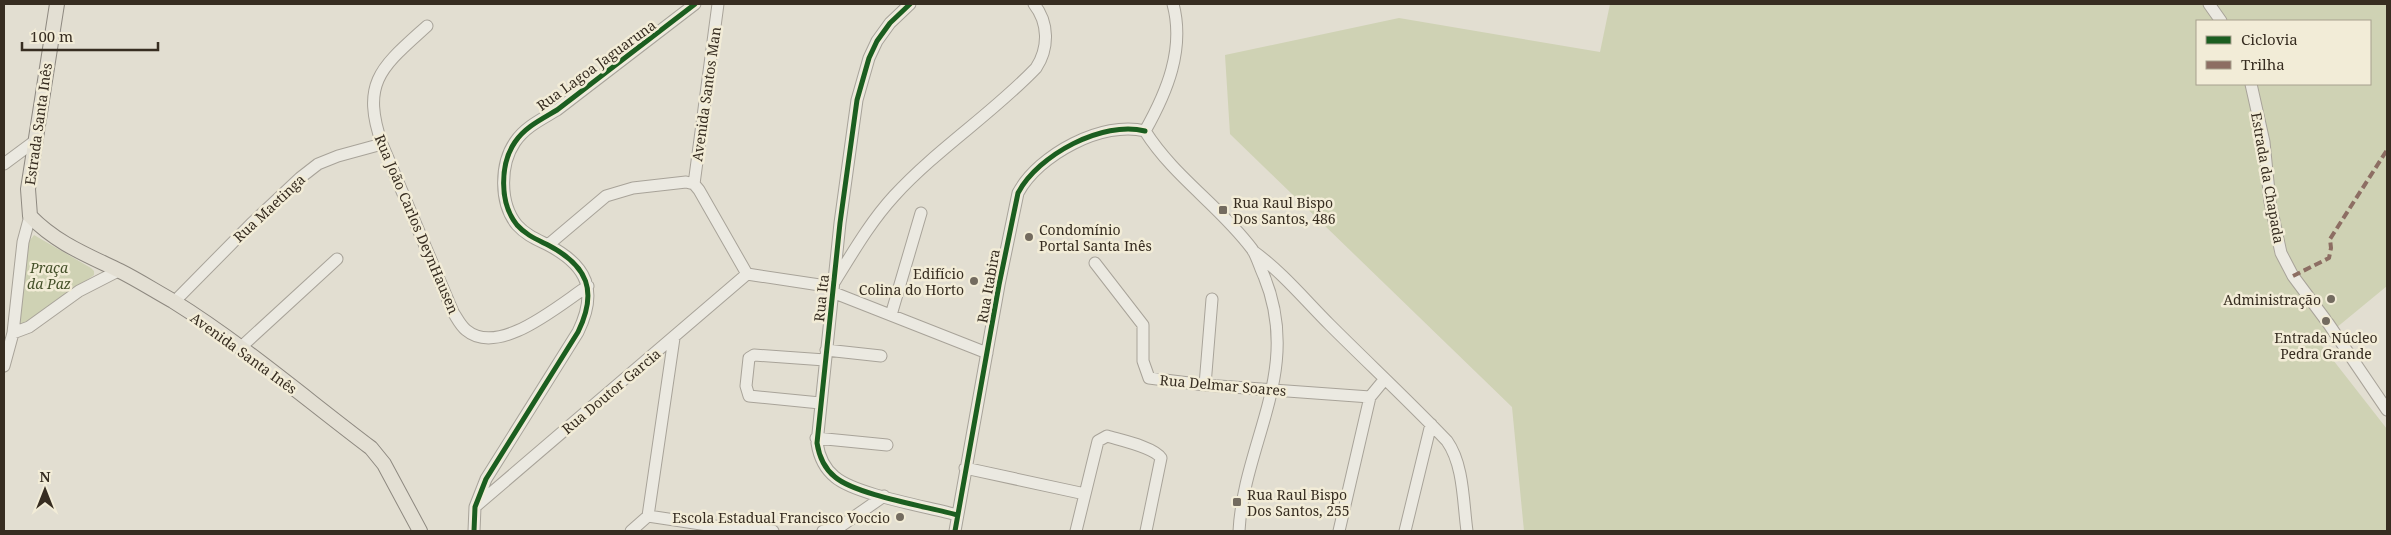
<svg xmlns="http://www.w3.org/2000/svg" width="2391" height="535" viewBox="0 0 2391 535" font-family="'Noto Serif',serif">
<rect width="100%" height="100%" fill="#e2ded1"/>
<path fill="#cfd2b4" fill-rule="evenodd" d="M1610,4H2387V286L2319,342L2387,429V531H1524L1512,407L1230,134L1225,55L1399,18L1600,52ZM2197,21H2370V84H2197Z
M34,235L91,268L94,271V275L23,324L20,323L27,244Z"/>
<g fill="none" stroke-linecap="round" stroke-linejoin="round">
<defs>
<path id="minor" d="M910,4L890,23L877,41L869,58L857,100L840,223L817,443C819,456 825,469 835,477C856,495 929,507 957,515
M2209,4L2221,21
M427,26C383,66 360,81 382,144L453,312C457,318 460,325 466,330C499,358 560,304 588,286
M2251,84L2264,142L2270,202L2281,253L2293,276L2325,319
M1145,131C1174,177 1220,206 1252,249C1257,256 1260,268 1264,276C1303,371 1244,441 1239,531
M1145,131C1167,92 1185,49 1173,4
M4,164L35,141
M694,184L718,4
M548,245L606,196L633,188L686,182L694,184L699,190L747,274
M1253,251C1282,272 1305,300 1330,325C1369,364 1409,401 1447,441C1464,465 1463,503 1467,531
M1095,263L1143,325V361L1149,378L1205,385L1370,397
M747,274L833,287
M835,281C853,252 871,221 894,196C937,149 992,114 1036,68C1049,48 1049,23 1034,4
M832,292L987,353
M174,302L251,224L300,178L318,164L338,156L382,144
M891,315L921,213
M2328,323L2387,410
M13,333L29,327L79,291L118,271
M240,348L337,259
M826,350L881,356
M4,366L13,333L23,242L30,216
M1205,385L1212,299
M820,403L749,396L746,386L749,358L754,355L825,360
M816,438L887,445
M965,468L1085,494
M476,506L747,274
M648,516L721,527L773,531
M474,531L475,507L486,479L578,332C598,291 588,266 548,245C536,239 526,235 517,225C499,203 500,164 515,142C525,127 542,119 557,110L695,4
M631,531L648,516L674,338
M823,531L841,526L884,496
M955,531L999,285L1018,193C1038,155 1103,120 1145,131
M1076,531L1098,441L1107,436C1120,440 1154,447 1161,458L1146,531
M1339,531L1370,397L1384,380
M1405,531L1431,424"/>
<path id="major" d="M57,4L28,189L30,216C56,243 87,255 120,271C138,280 155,291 173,301C242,344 306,399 371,448L384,464L420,531"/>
</defs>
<use href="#minor" stroke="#a8a399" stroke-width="13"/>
<use href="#major" stroke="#8e8980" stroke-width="16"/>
<use href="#minor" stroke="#ebe9e1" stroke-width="11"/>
<use href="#major" stroke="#e3dfd3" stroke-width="14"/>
<path stroke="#8d6e63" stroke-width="4" stroke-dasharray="8 4" stroke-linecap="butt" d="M2293,276L2329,258L2331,248L2330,239L2387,150"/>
<defs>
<path id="cycleway" d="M910,4L890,23L877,41L869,58L857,100L840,223L817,443C819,456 825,469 835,477C856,495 929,507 957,515
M474,531L475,507L486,479L578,332C598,291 588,266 548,245C536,239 526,235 517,225C499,203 500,164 515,142C525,127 542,119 557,110L695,4
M955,531L999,285L1018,193C1038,155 1103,120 1145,131"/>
</defs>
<use href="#cycleway" stroke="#f2ecd7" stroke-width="8"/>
<use href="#cycleway" stroke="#1b5e20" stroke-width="5"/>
</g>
<g fill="#736b5f" stroke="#f2ecd7" stroke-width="2">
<rect x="1218" y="205" width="10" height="10" rx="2.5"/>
<circle cx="1029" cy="237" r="5"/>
<circle cx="974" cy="281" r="5"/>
<circle cx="2331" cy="299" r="5"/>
<circle cx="2326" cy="321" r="5"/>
<rect x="1232" y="497" width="10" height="10" rx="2.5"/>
<circle cx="900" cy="517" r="5"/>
</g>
<g text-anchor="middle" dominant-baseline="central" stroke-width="5" stroke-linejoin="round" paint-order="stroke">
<g font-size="14" fill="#372d21" stroke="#f2ecd7">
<text transform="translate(596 65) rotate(-36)">Rua Lagoa Jaguaruna</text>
<text transform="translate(706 94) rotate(-82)">Avenida Santos Man</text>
<text transform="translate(38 124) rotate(-82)">Estrada Santa Inês</text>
<text transform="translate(2268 178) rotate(80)">Estrada da Chapada</text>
<text transform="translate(269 208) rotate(-43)">Rua Maetinga</text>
<text transform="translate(417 224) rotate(67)">Rua João Carlos DeynHausen</text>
<text transform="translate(988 286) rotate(-80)">Rua Itabira</text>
<text transform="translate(821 298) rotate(-84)">Rua Ita</text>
<text transform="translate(244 353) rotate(36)">Avenida Santa Inês</text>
<text transform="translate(1223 385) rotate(5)">Rua Delmar Soares</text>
<text transform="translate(611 391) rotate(-40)">Rua Doutor Garcia</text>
</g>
<g font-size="14" fill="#372d21" stroke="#f2ecd7" text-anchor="start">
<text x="1233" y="202">Rua Raul Bispo<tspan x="1233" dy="16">Dos Santos, 486</tspan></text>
<text x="1039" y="229">Condomínio<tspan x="1039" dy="16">Portal Santa Inês</tspan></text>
<text x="964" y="273" text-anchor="end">Edifício<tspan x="964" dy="16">Colina do Horto</tspan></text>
<text x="2321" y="299" text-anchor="end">Administração</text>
<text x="2326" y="337" text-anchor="middle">Entrada Núcleo<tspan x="2326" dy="16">Pedra Grande</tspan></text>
<text x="1247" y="494">Rua Raul Bispo<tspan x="1247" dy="16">Dos Santos, 255</tspan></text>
<text x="890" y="517" text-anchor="end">Escola Estadual Francisco Voccio</text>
</g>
<g font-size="14" font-style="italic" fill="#45512a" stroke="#f2ecd7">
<text x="49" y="267">Praça<tspan x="49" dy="16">da Paz</tspan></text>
</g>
</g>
<rect width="2391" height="535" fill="none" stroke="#372d21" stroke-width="10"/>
<rect x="2196" y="20" width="175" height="65" fill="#f2ecd7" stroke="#a7a08e"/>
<rect x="2206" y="36" width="25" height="8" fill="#1b5e20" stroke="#a7a08e"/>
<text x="2241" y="45" font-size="15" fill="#372d21">Ciclovia</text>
<rect x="2206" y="61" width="25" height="8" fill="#8d6e63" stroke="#a7a08e"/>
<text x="2241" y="70" font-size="15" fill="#372d21">Trilha</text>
<g transform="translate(45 490)" stroke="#f2ecd7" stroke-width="4" paint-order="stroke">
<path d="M0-4L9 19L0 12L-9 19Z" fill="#372d21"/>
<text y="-8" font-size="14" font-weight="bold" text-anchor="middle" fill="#372d21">N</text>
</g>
<path d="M22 42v8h136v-8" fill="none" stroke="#372d21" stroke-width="2.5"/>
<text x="30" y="42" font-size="15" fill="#372d21" stroke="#f2ecd7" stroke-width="4" paint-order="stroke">100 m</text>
</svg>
